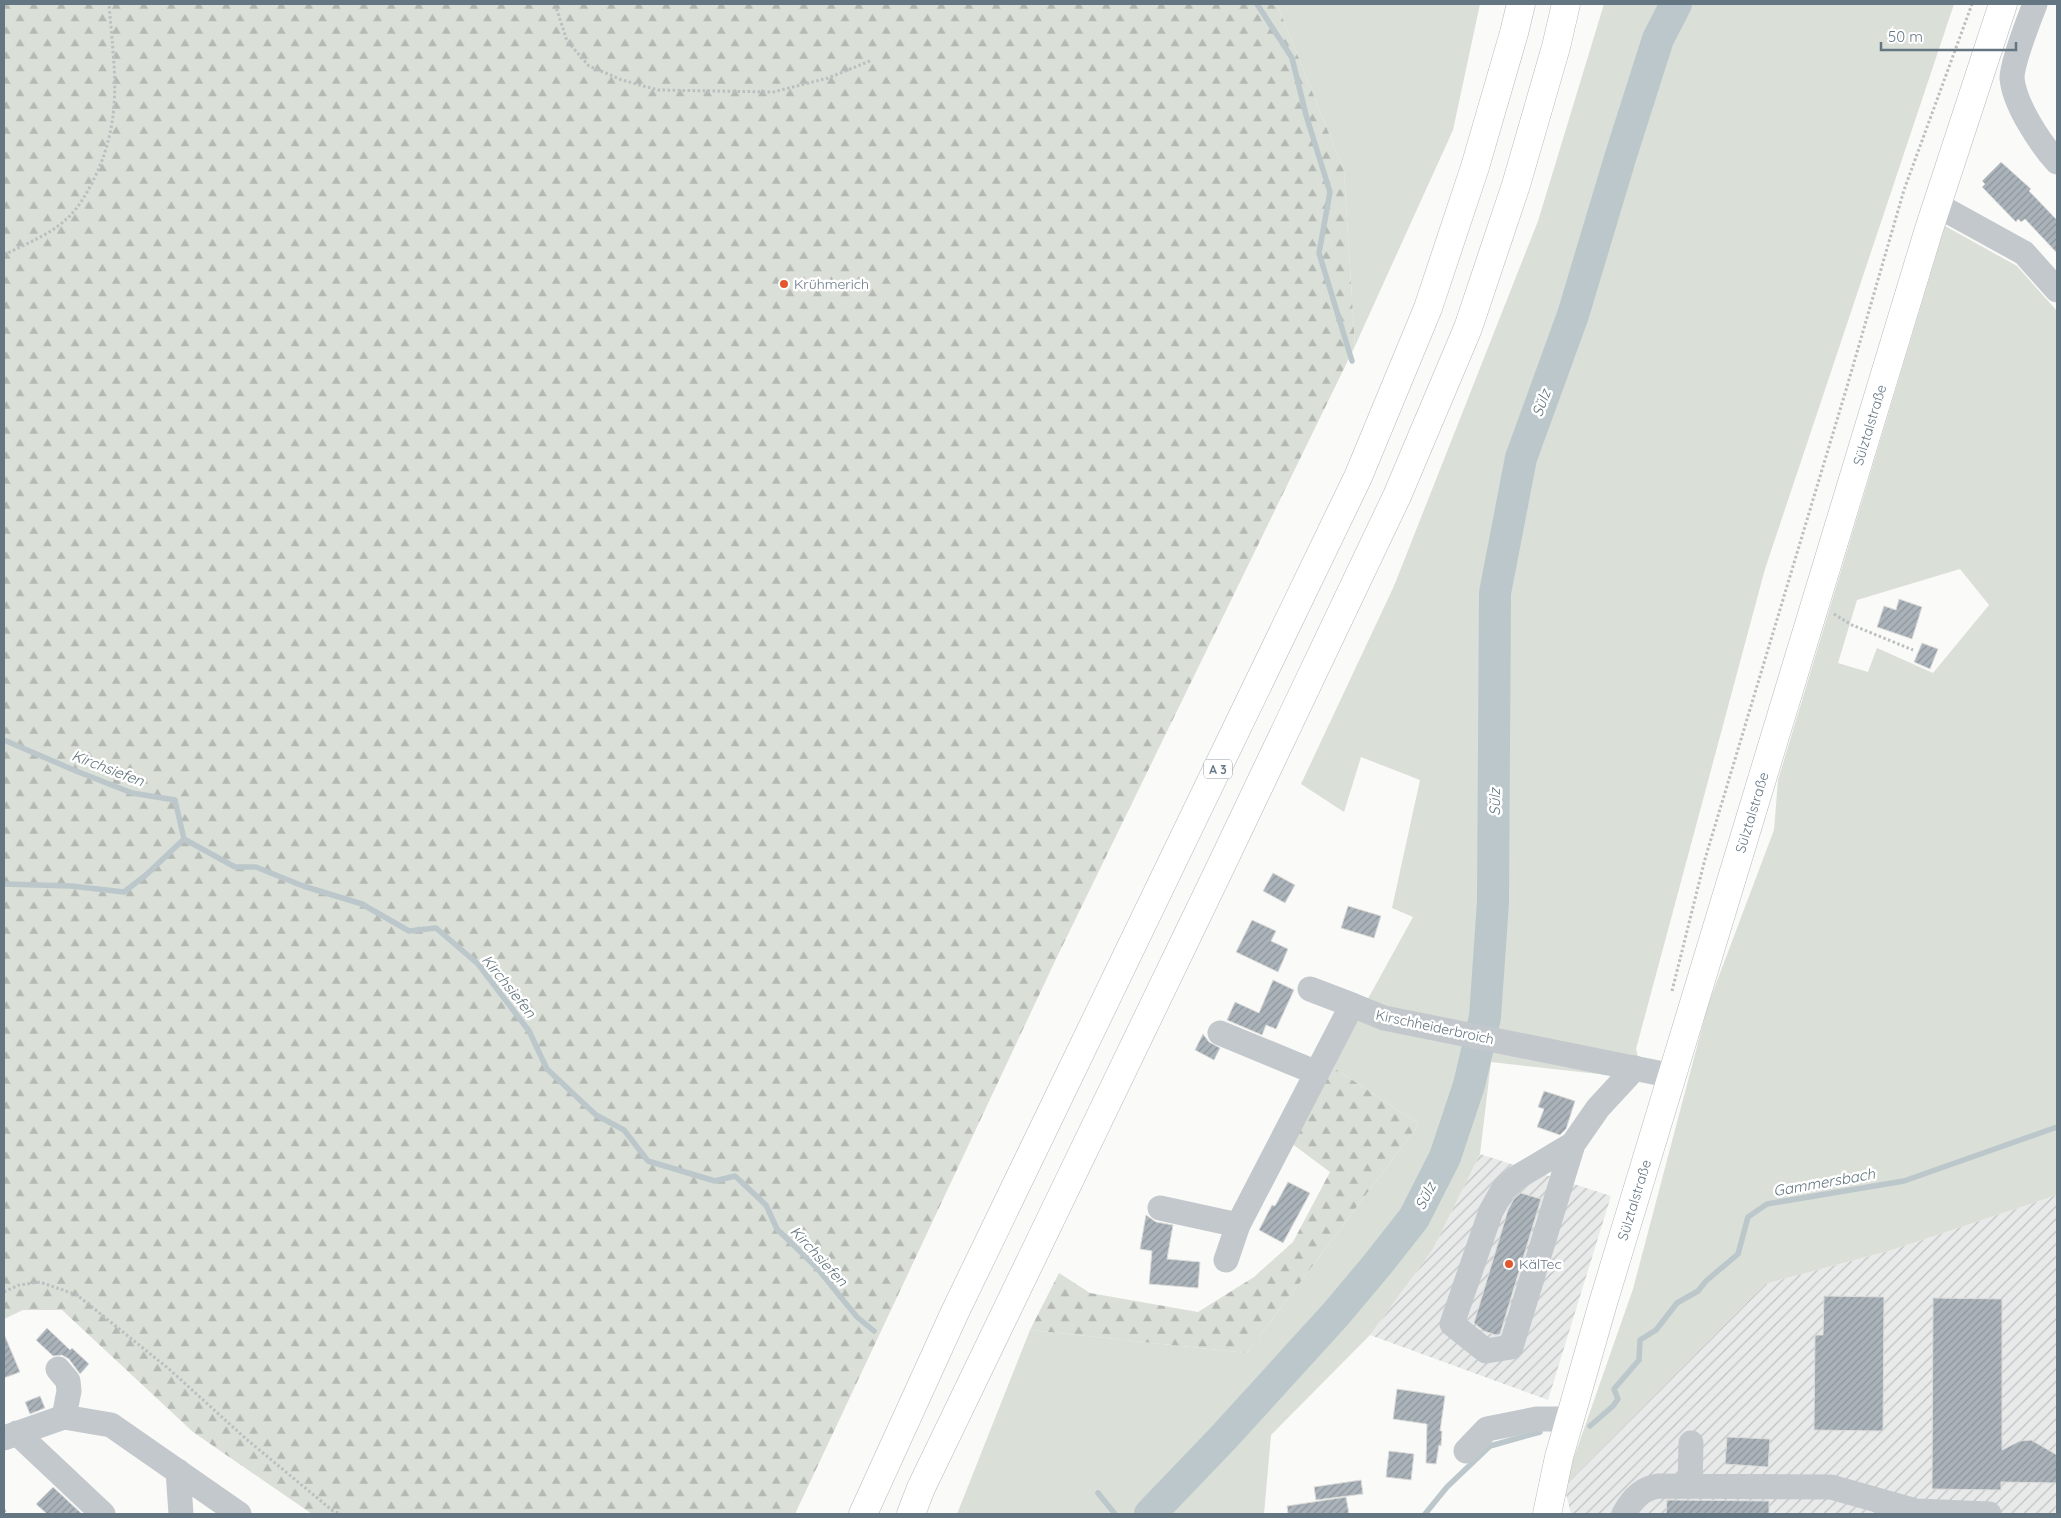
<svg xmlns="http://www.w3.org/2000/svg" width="2061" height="1518" viewBox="0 0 2061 1518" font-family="Quicksand,sans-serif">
<defs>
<pattern id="industrial-furrows" width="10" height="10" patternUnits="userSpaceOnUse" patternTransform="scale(1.25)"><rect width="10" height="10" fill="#e8e9e9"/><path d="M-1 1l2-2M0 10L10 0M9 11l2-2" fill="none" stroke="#c0c1c2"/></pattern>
<pattern id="forest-firs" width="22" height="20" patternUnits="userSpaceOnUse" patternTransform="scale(1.25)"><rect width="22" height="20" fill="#dadfd7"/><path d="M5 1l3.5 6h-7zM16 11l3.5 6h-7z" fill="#b4b9b4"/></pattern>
<pattern id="building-hatch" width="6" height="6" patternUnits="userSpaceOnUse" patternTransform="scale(1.25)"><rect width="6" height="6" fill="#aab3b9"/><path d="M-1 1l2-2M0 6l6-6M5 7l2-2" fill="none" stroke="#8e969c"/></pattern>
</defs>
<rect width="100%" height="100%" fill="#fafaf8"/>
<path fill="url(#industrial-furrows)" d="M1480,1154L1611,1196L1548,1400L1370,1335L1433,1249Z
M2057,1195V1514H1571L1564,1486L1765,1284L1892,1250Z"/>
<path fill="#dadfd7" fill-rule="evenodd" d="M1277,4H1480L1453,130L1355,346L1344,171Z
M1604,4H1954L1765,569L1636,1049L1644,1079L1491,1062L1480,1154L1433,1249L1370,1335L1271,1435L1264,1514H957L1030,1330L1247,1353L1419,1124L1331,1066L1413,917L1392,908L1420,780L1361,757L1344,812L1301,784L1394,586L1538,221Z
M1945,226L2017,266L2057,311V1195L1892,1250L1765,1284L1564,1486L1633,1289L1708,1005L1774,830L1778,780ZM1960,569L1989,605L1933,673L1877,648L1868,672L1838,663L1857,600Z"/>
<path fill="url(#forest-firs)" d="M4,4H1277L1344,171L1355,346L1056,959L795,1514H312L193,1432L62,1310H23L4,1319Z
M1331,1066L1419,1124L1247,1353L1030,1330L1059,1273L1090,1293L1198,1312L1254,1277L1293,1242L1330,1172L1291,1143Z"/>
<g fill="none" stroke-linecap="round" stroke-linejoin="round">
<path stroke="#bbc7cb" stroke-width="5.5" d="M1257,4L1292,58L1306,115L1330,192L1319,253L1352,361
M4,740L76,771L132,793L175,800L184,839L235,867H256L303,886L362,904L409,931L436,928L478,964L529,1031L547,1069L596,1115L624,1130L648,1161L715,1181L735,1176L766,1205L777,1229L817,1268L857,1317L874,1331
M4,884L71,886L124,892L146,875L184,839
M1590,1426L1613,1406L1618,1399L1614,1389L1639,1360L1640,1340L1656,1330L1677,1303L1698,1291L1706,1281L1738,1254L1748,1217L1767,1204L1904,1181L2057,1127
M1098,1493L1115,1514
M1425,1514L1447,1487L1490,1446L1540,1432"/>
<path stroke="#bbc7cb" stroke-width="32" d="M1150,1514L1222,1439L1335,1315L1377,1265L1414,1218L1445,1157L1469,1085L1485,1017L1493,902L1495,593L1521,458L1573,315L1621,155L1658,39L1676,4"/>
</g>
<path fill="url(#building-hatch)" stroke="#dcdcda" d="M2001,162L2031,189L2029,191L2057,220V253L2025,219L2021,222L2018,219L2016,222L1982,187L1985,184L1982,181Z
M1899,599L1922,607L1912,639L1877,627L1884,606L1896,610Z
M1922,643L1938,649L1930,669L1914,662Z
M1273,873L1295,885L1285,903L1263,891Z
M1348,906L1381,916L1374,938L1341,928Z
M1252,920L1276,931L1271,941L1288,949L1278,972L1236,952Z
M1273,980L1294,990L1276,1029L1266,1025L1262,1035L1227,1020L1235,1002L1259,1013Z
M1203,1034L1209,1042L1220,1048L1214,1060L1195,1050Z
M1544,1091L1575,1101L1566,1129L1560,1135L1537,1127L1544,1109L1538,1107Z
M1288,1182L1310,1193L1283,1243L1259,1230L1272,1205L1275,1206Z
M1521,1193L1541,1199L1500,1334L1496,1335L1484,1331L1474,1323L1508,1210L1514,1199Z
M1146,1215L1156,1222L1173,1225L1167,1259L1200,1262L1198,1288L1149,1284L1152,1251L1140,1249Z
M1824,1296L1884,1297L1883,1431L1814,1430L1815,1335H1823Z
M1933,1298L2002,1299V1450L2020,1441L2031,1440L2057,1455V1483L2001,1482V1490L1932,1489Z
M47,1328L70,1350L72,1348L89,1364L80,1374L69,1359L62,1355L53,1356L36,1340Z
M4,1334L20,1372L4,1378Z
M1397,1389L1445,1396L1440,1431H1442L1441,1446L1439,1445L1436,1464L1426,1463L1427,1424L1393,1419Z
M40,1396L45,1408L30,1414L25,1402Z
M1727,1437L1770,1439L1768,1467L1725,1464Z
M1389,1451L1414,1454L1411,1480L1386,1477Z
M1361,1480L1363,1494L1316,1500L1314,1487Z
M53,1487L82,1514H47L36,1504Z
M1346,1497L1349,1514H1288L1287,1506Z
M1667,1500L1769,1501V1514H1666Z"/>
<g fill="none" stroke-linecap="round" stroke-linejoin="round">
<defs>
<g id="major">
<path id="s1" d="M1547,1514L1559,1457L1603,1303L1929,229L2003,4"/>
</g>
<path id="highway" d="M863,1514L955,1312L1358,477L1428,308L1475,167L1514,33L1521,4
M911,1514L921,1488L1220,868L1397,496L1468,328L1516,185L1556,47L1566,4"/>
</defs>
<use href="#major" stroke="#b5babe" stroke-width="29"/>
<use href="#highway" stroke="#b4b9bd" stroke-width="29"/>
<path stroke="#bbbfc2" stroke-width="3" stroke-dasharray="2.5 2.5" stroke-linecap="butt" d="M555,4L567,41L589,66L622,80L658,90L773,92L828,78L870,61
M4,255C21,246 42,238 58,226C75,214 85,197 94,179C124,117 114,69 109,4
M1834,614L1852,625L1913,650
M1672,991L1705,859L1846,390L1904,190L1972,4
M4,1292L19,1285L40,1282L77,1295L169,1369L245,1438L333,1511L341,1514
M4,1510L6,1514"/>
<path stroke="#c3c8cc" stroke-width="25" d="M2035,4C2029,20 2012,62 2012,78C2014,104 2040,143 2057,162
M1937,205L2024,253L2057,290
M1310,989L1352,1005
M1220,1033L1317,1073
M1573,1144L1511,1347L1486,1351L1452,1324L1491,1211L1503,1190L1516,1178L1573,1144L1598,1108L1635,1068
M1160,1208L1238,1225
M1226,1260L1238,1225L1352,1005L1384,1018L1673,1076
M58,1369L68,1381L69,1391L64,1417
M17,1433L103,1514
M4,1438L64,1417L111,1425L239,1514
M1466,1451L1487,1429L1537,1419H1570
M178,1471L181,1514
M1690,1486L1691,1443
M1624,1514C1632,1499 1642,1488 1659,1486L1831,1487L1916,1511L1989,1514"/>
<use href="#major" stroke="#fff" stroke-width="28"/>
<use href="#highway" stroke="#fff" stroke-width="28"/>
</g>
<g fill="#e4572e" stroke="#fff" stroke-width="2">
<circle cx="784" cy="284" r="5"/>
<circle cx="1509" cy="1264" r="5"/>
</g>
<g text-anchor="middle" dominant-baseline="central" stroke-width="5" stroke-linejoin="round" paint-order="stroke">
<rect fill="#fff" stroke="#939fa8" stroke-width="1" x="1204" y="759.5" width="28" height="19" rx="4"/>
<g font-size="12" font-weight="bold" fill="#657683">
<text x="1218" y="769">A 3</text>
</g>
<g font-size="14" fill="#657683" stroke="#fff" text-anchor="start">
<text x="794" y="284">Krühmerich</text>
<text x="1519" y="1264">KälTec</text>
</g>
<g font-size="14" fill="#657683" stroke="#fff">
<text stroke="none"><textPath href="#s1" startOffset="1136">Sülztalstraße</textPath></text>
<text stroke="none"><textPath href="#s1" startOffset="731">Sülztalstraße</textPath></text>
<text transform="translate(1435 1027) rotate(12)">Kirschheiderbroich</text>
<text stroke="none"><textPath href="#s1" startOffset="326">Sülztalstraße</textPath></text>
</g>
<g font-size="15" font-style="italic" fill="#60757c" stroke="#fff">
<text transform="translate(1541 403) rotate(-70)">Sülz</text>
<text transform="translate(108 768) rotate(21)">Kirchsiefen</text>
<text transform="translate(1494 802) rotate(-90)">Sülz</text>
<text transform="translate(509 986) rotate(51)">Kirchsiefen</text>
<text transform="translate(1824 1182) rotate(-10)">Gammersbach</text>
<text transform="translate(1425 1196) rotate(-63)">Sülz</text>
<text transform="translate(819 1256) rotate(47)">Kirchsiefen</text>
</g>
</g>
<rect width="2061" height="1518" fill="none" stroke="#657683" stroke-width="10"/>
<path d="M1881 42v8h135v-8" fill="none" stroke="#657683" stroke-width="2.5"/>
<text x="1888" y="42" font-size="15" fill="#657683" stroke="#ffffff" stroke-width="4" paint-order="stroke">50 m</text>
</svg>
